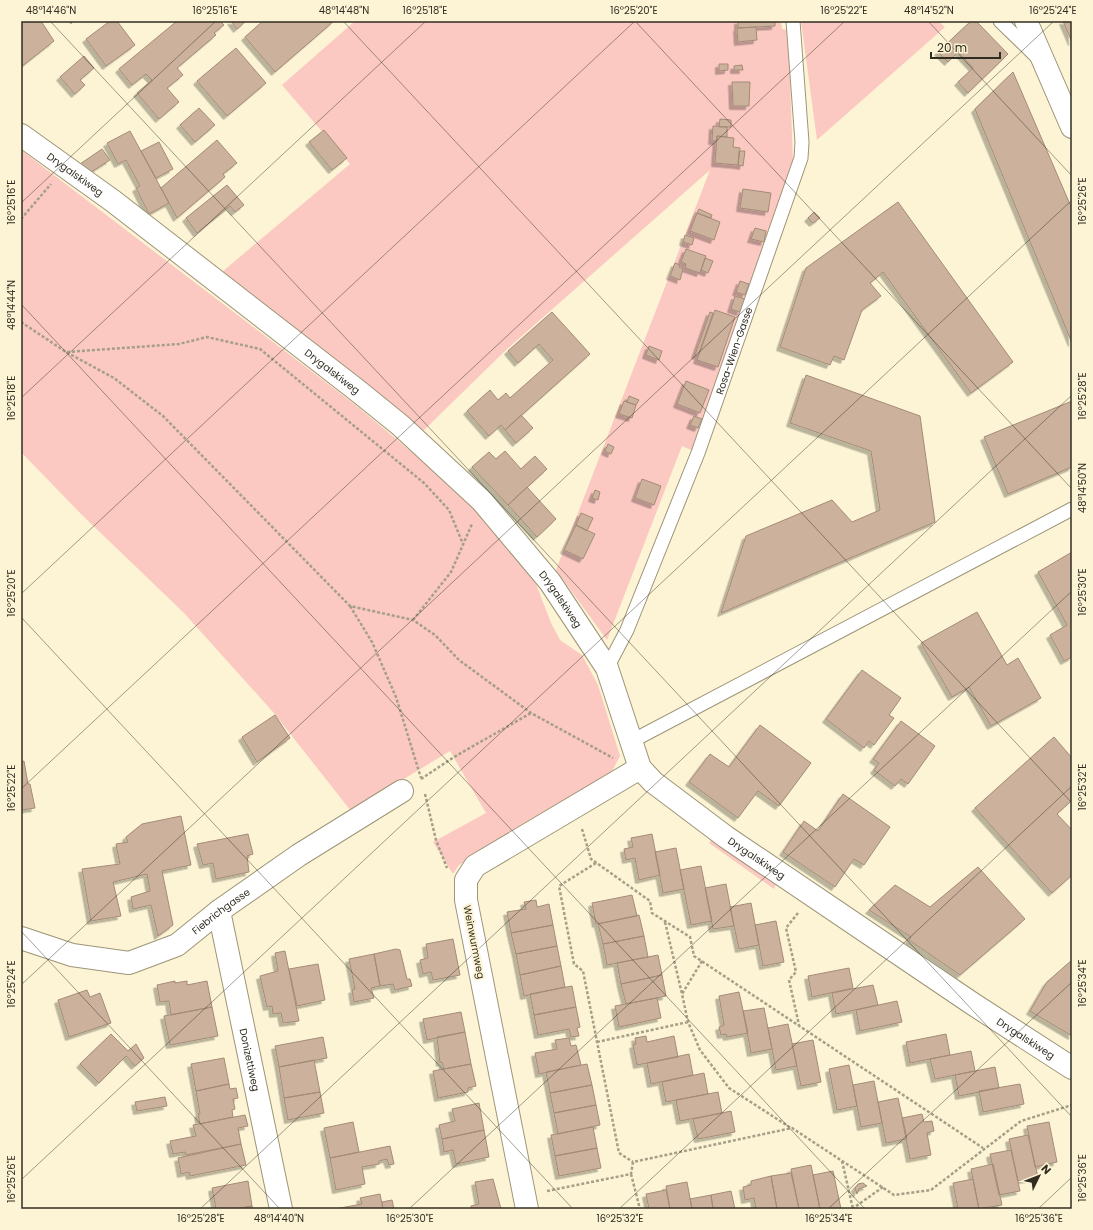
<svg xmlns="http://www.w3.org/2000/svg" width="1093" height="1230" viewBox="0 0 1093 1230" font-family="Poppins,sans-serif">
<defs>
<filter id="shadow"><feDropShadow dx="-3.5" dy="3.5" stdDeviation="0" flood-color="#0004"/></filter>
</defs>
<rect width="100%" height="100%" fill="#fcf4d4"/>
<path fill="#fbc9c1" d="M355,21H781L782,29L788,30L793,161L785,193L693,451L682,446L607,640L556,570L710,170L506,350L421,433L222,272L350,164L282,85Z
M801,21H938L945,27L817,140Z
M21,150L353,403L449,483L492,528L536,584L551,623L560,640L582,655L598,685L620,756L611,773L459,865L453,874L433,842L486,813L450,751L351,811L273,712L184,613L82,515L21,452Z
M714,836L778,880L774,889L709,843Z"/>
<path fill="#ccb29d" stroke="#a48b77" filter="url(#shadow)" d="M21,21H41L54,41L21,67Z
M110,21H117L135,45L106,66L86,39Z
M177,21H220L224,25L214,33L216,35L177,68L183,75L167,88L179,102L159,119L137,93L152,80L146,74L132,85L119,69Z
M231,21H246L237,29Z
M263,21H334L275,72L245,37Z
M738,21H775V26L738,28Z
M971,21H976L1008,54L968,93L958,82L973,68L958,52L948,62L938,52Z
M1063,21H1072V42Z
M756,27L757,40L738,42L737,28Z
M236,48L266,83L227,116L197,81Z
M84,56L94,68L80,80L85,85L75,94L60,77Z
M719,64H728V70L719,71Z
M742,65L743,70H734V66Z
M1013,72L1072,209V343L975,109Z
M732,82H750L749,106H733Z
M199,108L215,125L195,142L180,125Z
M720,119L731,120V127H719Z
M713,126L727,127V137L717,136V141H712Z
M324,130L347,158L332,170L309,142Z
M130,131L169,203L149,214L136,188L140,186L126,160L118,164L107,143Z
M717,136L734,138L733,147L740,148L738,165L715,163Z
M217,140L237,163L223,174L225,177L177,218L161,188Z
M159,142L173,169L156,178L141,151Z
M102,149L110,160L91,172L80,164Z
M739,151H745L743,166L738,165Z
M227,185L244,205L235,212L230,206L197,233L186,218Z
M743,189L771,193L768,212L740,208Z
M898,202L1013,362L971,393L883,272L870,283L881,296L862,310L844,360L834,356L830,365L780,347L806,268Z
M699,209L712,215L711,218L697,213Z
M814,212L820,218L813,223L808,218Z
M697,213L720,222L714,240L690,231Z
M755,228L766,231L764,242L751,239Z
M685,235L694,238L692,245L683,242Z
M686,249L706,256L700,273L685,268L686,264L681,262Z
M705,258L713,261L708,273L701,270Z
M675,263L680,265L679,267L683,269L680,280L670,276Z
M740,281L749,284L745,295L736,292Z
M735,296L745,299L740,312L731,309Z
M715,310L735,317L718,367L697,360Z
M552,312L590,354L505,430L501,425L489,436L467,411L490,390L498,400L506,393L510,398L553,360L539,344L518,363L508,351Z
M710,312L713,313L698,356L695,355Z
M649,346L662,351L659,360L646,355Z
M806,375L920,416L935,522L721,613L746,536L832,500L852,522L880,510L871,451L790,423Z
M686,381L709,390L700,413L677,404Z
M629,396L639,400L636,405L627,402Z
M624,401L636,405L632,418L619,414Z
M1072,401V467L1008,494L984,437Z
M521,415L533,428L516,443L505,430Z
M694,416L702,419L698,428L690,425Z
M608,444L614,447L611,454L605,451Z
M505,451L521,469L535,456L547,469L508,505L472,467L489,452L496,459Z
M642,479L661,486L654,505L635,498Z
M527,487L556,519L537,537L508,505Z
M595,490L600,492L598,500L592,498Z
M581,513L593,518L587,531L576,525Z
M576,525L595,534L583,559L564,550Z
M1072,552V657L1064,661L1050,635L1067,625L1038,572Z
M977,612L1007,665L1018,658L1041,698L991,726L969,687L952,697L921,643Z
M862,670L901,698L889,715L894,718L874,745L869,741L864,748L826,719Z
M275,715L290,738L257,762L242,737Z
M901,721L935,746L908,784L901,779L895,786L874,770L879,763L873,759Z
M760,725L811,763L779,806L758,791L738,818L689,782L710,754L729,767Z
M1054,737L1072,758V800L1057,814L1072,830V875L1052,893L975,808Z
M24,761L28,784H30L35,808L21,810V762Z
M843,794L890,827L864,865L854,859L835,887L783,852L804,821L818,831Z
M181,816L191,865L162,871L173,925L158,936L151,905L133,909L131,897L150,891L147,874L113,882L121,916L91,921L82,869L120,864L116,844L128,842L126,837L142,824Z
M248,834L253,854L247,856L249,872L216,879L213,863L203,865L197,844Z
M652,834L660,875L639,880L635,858L626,860L624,849L633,847L631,838Z
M676,848L684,889L663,893L655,852Z
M701,866L712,921L691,925L680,870Z
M978,867L1025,919L960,975L909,940L911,937L869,910L895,885L930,907Z
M726,884L734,926L713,929L705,888Z
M632,895L637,916L596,924L592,903Z
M536,900L537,907L549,904L553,925L511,933L507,912L526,909L524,902Z
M751,903L759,945L739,949L730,907Z
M639,915L644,936L603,944L598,924Z
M776,921L784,962L763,966L755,925Z
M553,925L557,946L516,954L511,933Z
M644,936L648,957L607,965L603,944Z
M453,939L460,975L433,980L431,972L423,974L420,960L428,958L426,944Z
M557,946L561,966L520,975L516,954Z
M396,949L400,950L407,979H410L412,986L395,990L393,984L380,986L374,954Z
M285,951L299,1021L283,1023L281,1013L273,1014L272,1006L267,1007L260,976L278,971L275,953Z
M374,954L380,986L371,988L374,998L354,1002L352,990L355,989L349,959Z
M658,955L662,975L621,984L617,963Z
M1072,960V1036L1030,1011L1047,982Z
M318,964L325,1000L297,1006L289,969Z
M561,966L565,987L524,996L520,975Z
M849,968L853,988L812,997L808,976Z
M662,975L666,996L626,1004L621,984Z
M175,981V983L187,981V985L207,981L212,1007L171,1015L169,1001L160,1002L157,985Z
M873,985L878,1005L836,1014L832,993Z
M572,986L576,1007L534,1015L530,994Z
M87,990L90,997L100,993L111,1023L69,1037L58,1000Z
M739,992L748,1033L727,1037L726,1034L721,1035L719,1027L724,1025L719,996Z
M657,998L661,1018L619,1027L615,1006Z
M897,1001L902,1022L860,1031L856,1010Z
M212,1007L218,1036L170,1045L164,1016Z
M576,1007L580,1027L577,1028L579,1036L571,1037L569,1029L538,1035L534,1015Z
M764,1008L772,1049L751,1053L743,1011Z
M461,1012L465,1032L427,1040L423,1019Z
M788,1024L797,1066L776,1070L768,1028Z
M465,1032L471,1064L444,1069L442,1062L440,1063L437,1037Z
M111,1034L128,1051L136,1044L144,1058L135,1066L126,1056L99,1083L80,1064Z
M946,1034L950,1055L910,1063L906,1042Z
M646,1036L647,1042L674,1036L678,1057L637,1065L633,1045L636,1044L635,1038Z
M323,1037L327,1058L279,1067L275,1046Z
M569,1038L571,1046L576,1045L581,1065L539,1074L535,1053L557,1049L555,1040Z
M813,1040L821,1082L801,1086L792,1044Z
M971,1051L975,1071L935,1079L930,1059Z
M689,1054L693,1075L651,1084L647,1063Z
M224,1058L229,1084L196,1091L191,1064Z
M314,1060L320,1092L284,1098L279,1067Z
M471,1064L476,1086L468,1088V1092L438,1098L433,1071Z
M587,1064L592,1085L550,1093L546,1072Z
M849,1065L857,1106L837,1110L829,1069Z
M995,1067L999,1088L959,1096L955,1075Z
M704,1073L708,1094L666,1102L662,1082Z
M874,1081L882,1123L861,1127L853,1085Z
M229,1084L230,1089L236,1088L238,1098L233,1099L235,1109L232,1110L233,1117L200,1124L198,1114H200L196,1091Z
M1020,1084L1024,1104L983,1112L979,1091Z
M592,1085L596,1105L554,1113L550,1093Z
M320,1092L324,1113L288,1120L284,1098Z
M718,1092L722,1113L680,1121L676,1100Z
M165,1097L167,1106L137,1111L135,1102Z
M898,1098L907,1139L886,1143L878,1102Z
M479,1103L484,1130L442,1139L439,1125L455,1121L452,1109Z
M596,1105L600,1125L558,1134L554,1113Z
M731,1111L735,1132L698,1139L693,1119Z
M922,1114L924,1122L932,1121L934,1131L927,1133L931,1155L910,1159L902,1118Z
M245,1115L248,1126L238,1128L241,1144L186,1155L185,1152L173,1154L170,1141L196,1136L193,1125Z
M353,1122L359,1152L330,1158L324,1128Z
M1049,1122L1057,1162L1035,1167L1027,1126Z
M593,1127L597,1148L555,1156L551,1135Z
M484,1130L489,1157L456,1164L453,1150L444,1152L442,1139Z
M1028,1135L1038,1177L1018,1181L1009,1139Z
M241,1144L246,1165L190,1176L189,1172L181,1174L178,1158Z
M390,1146L394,1164L389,1165L387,1159L379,1161V1164L362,1167L365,1184L336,1190L330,1158Z
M597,1148L601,1168L559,1176L555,1156Z
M1011,1150L1020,1191L999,1195L990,1154Z
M993,1164L1002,1205L979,1209L971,1169Z
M811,1165L820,1209H799L791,1169Z
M833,1171L841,1209H820L813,1175Z
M791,1173L799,1209H777L771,1176Z
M771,1176L777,1209H756L754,1198L745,1200L743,1187L751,1185V1181Z
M493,1179L501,1209H471V1206L479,1204L475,1182Z
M973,1179L979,1209H958L953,1183Z
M248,1181L252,1206L236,1209H216L212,1188Z
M687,1182L692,1209H670L666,1186Z
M863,1183L867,1186L859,1189L857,1194L855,1188L858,1184Z
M666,1190L670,1209H649L646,1194Z
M731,1191L735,1209H713L711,1195Z
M380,1194L383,1209H335L362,1204L360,1198Z
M711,1195L713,1209H692L690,1199Z
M392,1200L394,1209H383L382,1202Z
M252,1206L253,1209H236Z"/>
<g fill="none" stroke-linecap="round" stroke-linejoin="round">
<defs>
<g id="lane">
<path d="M1000,21L1036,56"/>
<path id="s1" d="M607,668L627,630L698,453L801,158L802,142L793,21"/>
<path d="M632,741L1072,509"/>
</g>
<g id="street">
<path d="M1026,21L1072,127"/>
<path id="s2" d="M21,135L113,201L358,391L400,425L482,501L550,582L607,668L640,768L653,782L726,837L973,1004L1072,1068"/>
<path id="s3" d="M219,911L281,1209"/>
<path id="s4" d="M21,938L72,955L129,963L177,945L219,911L299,855L402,791"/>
<path d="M527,1209L466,900V880L475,866L640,768"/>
</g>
</defs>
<use href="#lane" stroke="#9d9578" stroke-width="15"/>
<use href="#street" stroke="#9d9578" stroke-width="24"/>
<path stroke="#a59f88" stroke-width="2.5" stroke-dasharray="3 2" stroke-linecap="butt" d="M70,21L72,24
M21,219L51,184
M21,322L66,352L114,378L163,416L350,606L413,620L435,635L459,660L531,713L613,758
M67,352L179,344L207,337L260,349L424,483L449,510L463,544
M350,606L372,642L396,697L421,778
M413,620L451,572L472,524
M421,779L454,757L531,713
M425,794L436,840L447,868
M582,829L591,859L650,901L652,913L690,937L694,956L983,1148
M596,863L559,886L574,964L583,971L619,1153L633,1162
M798,913L786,928L796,972L789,980L799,1025
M665,922L682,994
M702,961L682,994L688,1022L700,1050L729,1088L791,1128
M597,1042L688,1022
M842,1161L853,1209
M631,1174L640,1209
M547,1191L631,1174L633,1162L792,1128L894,1195L931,1190L1021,1121L1072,1105
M852,1209L883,1187"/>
<use href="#lane" stroke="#fff" stroke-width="13"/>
<use href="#street" stroke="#fff" stroke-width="22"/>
</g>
<path fill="none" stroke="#302c21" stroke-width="1" stroke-opacity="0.45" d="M50,21L1072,1117M343,21L1072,803M635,21L1072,489M928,21L1072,176M21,203L216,21M21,304L865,1209M21,398L426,21M21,594L635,21M21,617L573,1209M21,789L845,21M21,931L280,1209M21,985L1054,21M21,1180L1072,200M200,1209L1072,395M409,1209L1072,591M619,1209L1072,786M828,1209L1072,982M1038,1209L1072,1177"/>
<g text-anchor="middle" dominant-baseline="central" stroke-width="4" stroke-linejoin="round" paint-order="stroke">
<g font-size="10" fill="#302c21" stroke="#fcf4d4">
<text stroke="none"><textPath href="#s2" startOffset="67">Drygalskiweg</textPath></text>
<text stroke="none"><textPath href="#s1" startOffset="342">Rosa-Wien-Gasse</textPath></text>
<text stroke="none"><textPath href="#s2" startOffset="391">Drygalskiweg</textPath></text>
<text stroke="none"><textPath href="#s2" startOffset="715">Drygalskiweg</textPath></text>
<text stroke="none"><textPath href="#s2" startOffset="1051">Drygalskiweg</textPath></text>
<text stroke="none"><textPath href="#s4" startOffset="218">Fiebrichgasse</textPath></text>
<text transform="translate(474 942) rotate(79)">Weinwurmweg</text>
<text stroke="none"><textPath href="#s2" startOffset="1375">Drygalskiweg</textPath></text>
<text stroke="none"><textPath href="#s3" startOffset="152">Donizettiweg</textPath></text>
</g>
</g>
<rect width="1093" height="1230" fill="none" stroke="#fcf4d4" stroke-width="44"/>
<g transform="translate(1039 1176) rotate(47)" stroke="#fcf4d4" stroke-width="3" paint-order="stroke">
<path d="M0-3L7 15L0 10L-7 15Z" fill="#302c21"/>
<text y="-6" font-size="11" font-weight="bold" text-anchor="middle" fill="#302c21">N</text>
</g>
<path d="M931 52v6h69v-6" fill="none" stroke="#302c21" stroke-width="2"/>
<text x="937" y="52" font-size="12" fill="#302c21" stroke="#fcf4d4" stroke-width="3" paint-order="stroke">20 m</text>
<rect x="22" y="22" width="1049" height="1186" fill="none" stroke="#302c21" stroke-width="1.5"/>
<g font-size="10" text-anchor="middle" fill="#302c21">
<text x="51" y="14">48°14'46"N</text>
<text x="215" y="14">16°25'16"E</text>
<text x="344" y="14">48°14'48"N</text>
<text x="425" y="14">16°25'18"E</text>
<text x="634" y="14">16°25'20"E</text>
<text x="844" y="14">16°25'22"E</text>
<text x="929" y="14">48°14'52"N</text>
<text x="1053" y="14">16°25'24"E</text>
<text transform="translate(1082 201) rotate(-90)" y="4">16°25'26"E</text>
<text transform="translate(11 202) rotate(-90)" y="4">16°25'16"E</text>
<text transform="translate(11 305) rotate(-90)" y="4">48°14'44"N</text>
<text transform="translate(1082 396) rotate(-90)" y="4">16°25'28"E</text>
<text transform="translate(11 398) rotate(-90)" y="4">16°25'18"E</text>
<text transform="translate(1082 488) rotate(-90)" y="4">48°14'50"N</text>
<text transform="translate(1082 592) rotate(-90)" y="4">16°25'30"E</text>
<text transform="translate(11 593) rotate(-90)" y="4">16°25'20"E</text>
<text transform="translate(1082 787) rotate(-90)" y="4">16°25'32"E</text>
<text transform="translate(11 788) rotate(-90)" y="4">16°25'22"E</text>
<text transform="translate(1082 983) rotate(-90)" y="4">16°25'34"E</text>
<text transform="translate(11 984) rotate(-90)" y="4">16°25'24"E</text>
<text transform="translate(1082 1178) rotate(-90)" y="4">16°25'36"E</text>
<text transform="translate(11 1179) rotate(-90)" y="4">16°25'26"E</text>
<text x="201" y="1222">16°25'28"E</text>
<text x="279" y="1222">48°14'40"N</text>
<text x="410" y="1222">16°25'30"E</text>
<text x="620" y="1222">16°25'32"E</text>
<text x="829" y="1222">16°25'34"E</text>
<text x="1039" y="1222">16°25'36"E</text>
</g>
</svg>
